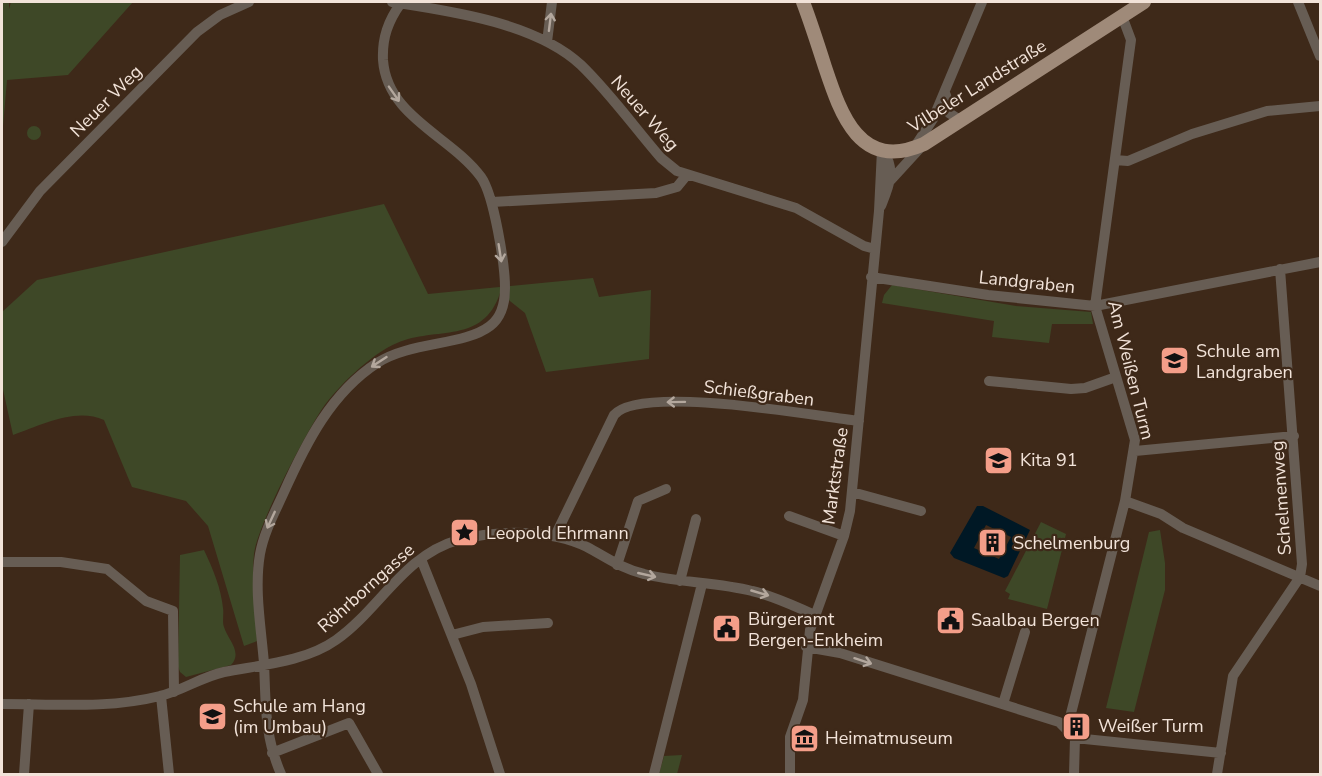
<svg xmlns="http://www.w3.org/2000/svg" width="1322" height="776" viewBox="0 0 1322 776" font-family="'Nunito Sans',sans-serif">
<rect width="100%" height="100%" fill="#3e2919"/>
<path fill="#3e4827" d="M2,2H9V9L11,2H133L68,75L7,80L2,138Z
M27 133a7 7 0 1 1 14 0a7 7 0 1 1-14 0Z
M384,204L428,294L593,278L599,297L651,290L649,359L546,372L525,313L500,293C483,345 436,326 397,343C371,354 337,387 322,409C305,435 257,526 254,554C251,582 256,614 257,641L244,646L208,526L186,501L132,487L104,420C76,407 41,425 13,435L2,385V312L37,280Z
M892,285L1016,306L1091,312L1093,324H1052L1049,343L992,337L994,321L882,303L884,295Z
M1041,522L1066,534L1047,609L1008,599L1010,594L1005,591Z
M1160,530L1165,563V590L1134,712L1106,708L1149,532Z
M204,550C213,569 221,588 223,608C224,614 222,622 224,627C228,640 243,652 231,665L186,677L180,672L178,666L180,555Z
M682,755L677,774H659L664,756Z"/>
<path fill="#001825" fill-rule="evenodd" d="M977,506H983L1030,530L1008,576L1004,578L954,558L950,553ZM986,525L1011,537L999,559L974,548Z"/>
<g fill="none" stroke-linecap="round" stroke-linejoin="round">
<path stroke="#675d54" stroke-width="10" d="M392,2C451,11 536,23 581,65C610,93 635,128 661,158L677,171L796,208L864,246L875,249
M1298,2L1320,56
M547,42L552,2
M946,95L949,113L960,120
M914,148L933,119L982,2
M1115,160L1128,161L1192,134L1267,111L1320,106
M891,180L923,145
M492,202L656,193L677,187L686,176
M881,206C889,186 897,169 882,150
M2,242L40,191L197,32L220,15L249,2
M871,277L988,295L1095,306L1320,262
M989,381L1071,389L1085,388L1116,377
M1135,451L1294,436
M852,492L921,511
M1125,501L1161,514L1183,528L1320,586
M789,516L844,536
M555,536L614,415C640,384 816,416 859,421
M421,559L471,684L500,774
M2,562H61L107,569L146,601L173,611L174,692
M617,565L638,501L666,489
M680,581L696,519
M452,635L483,627L548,623
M806,647L840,653L1059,722L1075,738L1074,774
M161,696L169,774
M2,704C54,704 109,709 160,696C182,691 201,677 224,672C260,665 305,662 336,640C379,610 404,555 458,540C497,530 550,529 587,547C606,557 622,569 644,574C679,583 717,582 752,591C774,596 794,606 815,615
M1003,704L1025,632
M1067,729L1125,501L1135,440L1095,306L1131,40L1122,16
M1075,738L1221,753
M272,753L349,723L378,774
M24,774L29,704
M281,774C264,735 266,704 264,663C261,627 254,589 260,554C264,532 275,512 284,492C306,443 331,393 377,363C411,341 464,346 490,326C502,317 505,302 505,288C505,265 494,195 481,177C451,136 387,117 383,60C382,38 388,21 401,3
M654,774L702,584
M790,774V737L803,700L810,630L844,536L850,511L879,211L882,150
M1217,774L1233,676L1300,577L1302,564L1280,269"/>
<path stroke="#9f8a79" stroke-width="14" d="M803,2C811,23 818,45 825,67C841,115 860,172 924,144L1144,2"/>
</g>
<defs><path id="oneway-shaft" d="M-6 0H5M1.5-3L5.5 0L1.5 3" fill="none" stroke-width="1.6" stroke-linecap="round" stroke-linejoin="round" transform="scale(1.5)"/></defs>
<g stroke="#b3a79d">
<use href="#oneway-shaft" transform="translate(550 22) rotate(-83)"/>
<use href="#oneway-shaft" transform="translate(394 94) rotate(55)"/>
<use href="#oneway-shaft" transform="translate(500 253) rotate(81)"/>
<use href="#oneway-shaft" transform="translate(379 362) rotate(147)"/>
<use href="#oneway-shaft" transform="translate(676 402) rotate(179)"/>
<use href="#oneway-shaft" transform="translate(271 520) rotate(115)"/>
<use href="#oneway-shaft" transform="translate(647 575) rotate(13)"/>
<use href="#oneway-shaft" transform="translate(760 593) rotate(16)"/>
<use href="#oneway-shaft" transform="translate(863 661) rotate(18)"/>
</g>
<defs>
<symbol id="school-square" viewBox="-11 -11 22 22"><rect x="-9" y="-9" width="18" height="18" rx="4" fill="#f49e89" stroke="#3e2919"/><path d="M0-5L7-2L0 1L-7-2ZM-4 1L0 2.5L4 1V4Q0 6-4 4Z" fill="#111"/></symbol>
<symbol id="sight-square" viewBox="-11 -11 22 22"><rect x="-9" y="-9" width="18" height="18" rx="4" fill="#f49e89" stroke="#3e2919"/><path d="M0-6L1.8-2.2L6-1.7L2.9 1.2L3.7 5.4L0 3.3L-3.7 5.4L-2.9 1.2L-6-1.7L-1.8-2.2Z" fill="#111"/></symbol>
<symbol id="building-square" viewBox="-11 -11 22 22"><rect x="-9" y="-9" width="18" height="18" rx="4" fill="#f49e89" stroke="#3e2919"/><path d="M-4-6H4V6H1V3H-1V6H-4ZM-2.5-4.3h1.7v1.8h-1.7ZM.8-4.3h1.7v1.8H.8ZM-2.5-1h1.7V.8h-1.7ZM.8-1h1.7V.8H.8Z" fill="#111"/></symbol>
<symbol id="civic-square" viewBox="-11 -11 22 22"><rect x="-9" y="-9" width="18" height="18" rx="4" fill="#f49e89" stroke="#3e2919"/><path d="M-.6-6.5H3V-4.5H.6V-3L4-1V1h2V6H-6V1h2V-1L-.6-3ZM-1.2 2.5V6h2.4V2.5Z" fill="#111"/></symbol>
<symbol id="museum-square" viewBox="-11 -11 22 22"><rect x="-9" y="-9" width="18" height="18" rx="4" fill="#f49e89" stroke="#3e2919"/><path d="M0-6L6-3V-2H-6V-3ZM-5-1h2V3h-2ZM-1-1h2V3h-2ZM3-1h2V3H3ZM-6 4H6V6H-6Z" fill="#111"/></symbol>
</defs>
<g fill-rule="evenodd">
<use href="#school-square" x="1158" y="344" width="33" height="33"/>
<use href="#school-square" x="982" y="444" width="33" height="33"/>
<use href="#sight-square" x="448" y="516" width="33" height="33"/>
<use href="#building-square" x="976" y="526" width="33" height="33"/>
<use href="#civic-square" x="934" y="604" width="33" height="33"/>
<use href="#civic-square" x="710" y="612" width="33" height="33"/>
<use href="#school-square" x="196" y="700" width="33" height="33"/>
<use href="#building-square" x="1060" y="710" width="33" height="33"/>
<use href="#museum-square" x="788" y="722" width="33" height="33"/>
</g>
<g text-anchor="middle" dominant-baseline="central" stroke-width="4.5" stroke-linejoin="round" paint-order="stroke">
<g font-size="18" fill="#f2e3d9" stroke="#3e2919">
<text transform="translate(977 86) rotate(-32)">Vilbeler Landstraße</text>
<text transform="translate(106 101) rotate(-45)">Neuer Weg</text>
<text transform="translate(645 113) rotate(49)">Neuer Weg</text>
<text transform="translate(1027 282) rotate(6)">Landgraben</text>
<text transform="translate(1131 370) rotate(76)">Am Weißen Turm</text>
<text transform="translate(759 393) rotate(7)">Schießgraben</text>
<text transform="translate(835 476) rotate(-82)">Marktstraße</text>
<text transform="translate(1281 498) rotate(-94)">Schelmenweg</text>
<text transform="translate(366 588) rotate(-42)">Röhrborngasse</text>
</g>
<g font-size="18" fill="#f2e3d9" stroke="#3e2919" text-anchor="start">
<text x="1196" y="351">Schule am<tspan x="1196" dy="21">Landgraben</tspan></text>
<text x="1020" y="460">Kita 91</text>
<text x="486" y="533">Leopold Ehrmann</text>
<text x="1013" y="543">Schelmenburg</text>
<text x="748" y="619">Bürgeramt<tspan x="748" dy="21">Bergen-Enkheim</tspan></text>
<text x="971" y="620">Saalbau Bergen</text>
<text x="233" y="706">Schule am Hang<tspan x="233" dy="21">(im Umbau)</tspan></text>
<text x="1098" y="726">Weißer Turm</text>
<text x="825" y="738">Heimatmuseum</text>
</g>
</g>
<rect width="1322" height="776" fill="none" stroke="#f2e3d9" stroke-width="6"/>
</svg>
